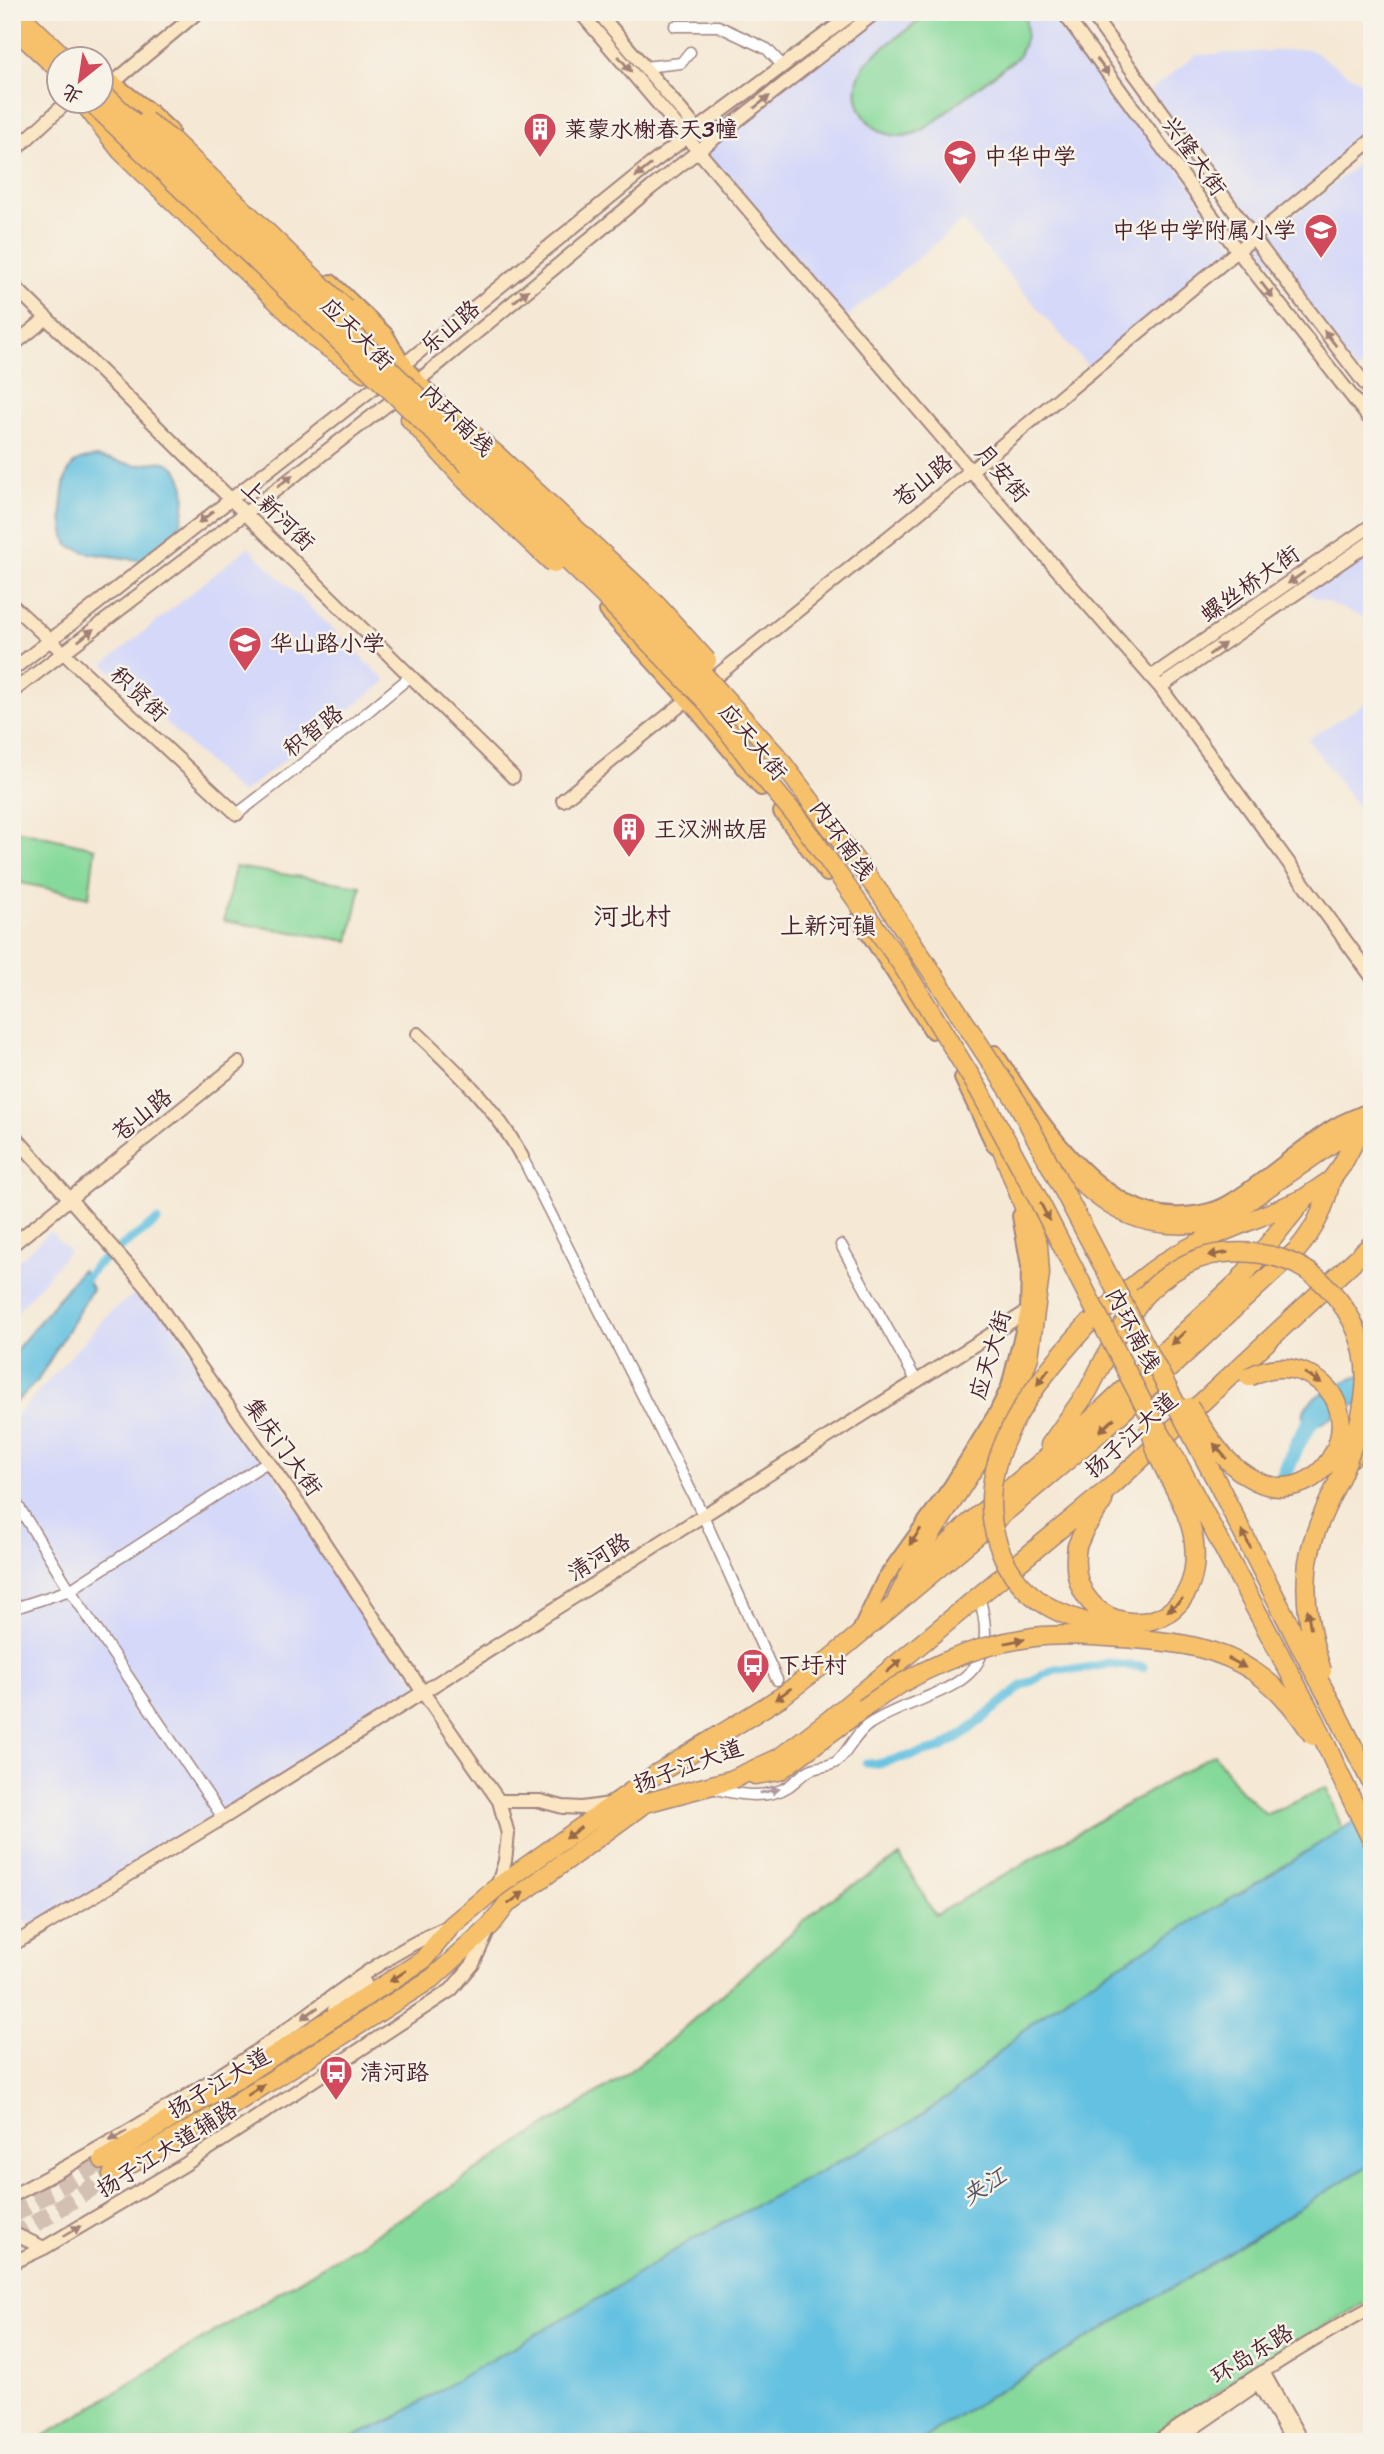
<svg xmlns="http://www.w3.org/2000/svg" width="1384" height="2454" viewBox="0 0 1384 2454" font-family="Sriracha,'LXGW WenKai TC',sans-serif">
<rect width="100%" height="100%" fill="#f7f3e8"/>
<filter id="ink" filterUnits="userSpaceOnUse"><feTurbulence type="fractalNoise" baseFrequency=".0143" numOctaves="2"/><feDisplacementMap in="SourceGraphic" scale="14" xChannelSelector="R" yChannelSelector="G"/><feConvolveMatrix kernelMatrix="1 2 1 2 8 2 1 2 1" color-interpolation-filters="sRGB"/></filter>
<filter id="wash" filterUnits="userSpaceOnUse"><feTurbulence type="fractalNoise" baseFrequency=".00686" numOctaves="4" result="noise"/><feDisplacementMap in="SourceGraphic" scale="28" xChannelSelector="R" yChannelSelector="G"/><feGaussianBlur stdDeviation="1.57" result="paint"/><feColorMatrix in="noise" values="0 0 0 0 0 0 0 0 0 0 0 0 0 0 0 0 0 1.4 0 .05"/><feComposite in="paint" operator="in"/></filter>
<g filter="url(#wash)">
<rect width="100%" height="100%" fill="#f5e8d4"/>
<path fill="#d4d8f9" d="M878,12H1066L1237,250L1091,370L962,221L843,320L699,150Z
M1309,49L1372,89V140L1253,238L1148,92L1196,55Z
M1372,153V361L1356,372L1258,244Z
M1372,525V621L1300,591L1293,580Z
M248,547L386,681L241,794L104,664Z
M1372,699V827L1308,739Z
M50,1231L69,1251L12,1318V1261L22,1258Z
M146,1286L422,1691L40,1929L12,1913V1421L111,1311Z"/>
<path fill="#85d99a" stroke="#687c62" stroke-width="2" d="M931,12H1024C1029,30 1026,41 1018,57C995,74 973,91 950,109C941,116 931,126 920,131C881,151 839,106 864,66C871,54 917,23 931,12Z
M12,829L95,848L89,897L12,881Z
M235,867L361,886L349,941L224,921Z
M1214,1754L1241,1791L1266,1814L1283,1808L1326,1787L1348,1844L1076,2036L385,2442H34L411,2212L615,2082L668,2042L825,1903L900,1856L935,1915Z
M1372,2163V2299L1271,2356L1144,2442H919L959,2415L1195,2274Z"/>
<path fill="#63c1e1" stroke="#567086" stroke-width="2" d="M96,457C110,459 125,464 138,465C149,465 160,458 170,464C193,477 185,526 172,543C166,551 154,556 146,561L88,553L68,545C60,526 58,478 75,463C80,458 89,458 96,457Z
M82,1269L92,1289L38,1380L12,1406V1355Z
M1372,1372L1361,1402L1319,1424L1310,1425C1282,1402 1355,1377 1372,1372Z
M1372,1810V2163L1195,2274L959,2415L919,2442H342L395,2418L463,2376L604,2295L691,2240L902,2128L954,2093L1035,2020L1070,1994L1249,1888Z"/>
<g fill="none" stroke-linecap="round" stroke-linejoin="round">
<path stroke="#63c1e1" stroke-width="9" d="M79,1287L96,1265L157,1221
M866,1763L877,1764L941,1748L966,1732L1022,1686L1055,1669H1080L1107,1664L1143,1667"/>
<path stroke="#63c1e1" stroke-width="16" d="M1282,1482C1290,1460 1304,1422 1324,1409"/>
</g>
</g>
<g filter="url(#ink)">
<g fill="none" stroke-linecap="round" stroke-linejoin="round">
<path stroke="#d3c0b2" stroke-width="18" stroke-dasharray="18 9" stroke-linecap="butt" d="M12,2215L103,2160
M12,2238L112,2175"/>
<defs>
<path id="street" d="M675,26H718L767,49L783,66
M644,67L681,63L690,52
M237,814L337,737L411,676
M522,1157L701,1511L777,1680
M841,1245L917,1382
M12,1496L70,1590L223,1818
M12,1609L70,1590L267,1462
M711,1788C735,1794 766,1801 789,1786C796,1781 802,1774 810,1770C818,1766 829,1767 836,1762C847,1755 855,1732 871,1723C929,1687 1008,1692 979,1597"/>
<path id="secondary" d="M580,12L970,470L1160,687L1372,977
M598,12L702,135
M1063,12L1237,250L1372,422
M1090,12L1258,244L1372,393
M114,82L198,12
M12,153L67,102
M12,284L513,777
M12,346L47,318
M12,605L237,814
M12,670L403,365L651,164L855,12
M1151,677L1372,525
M1160,687L1372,541
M12,692L418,381L651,188L876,12
M563,800L989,456L1372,140
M418,1034C458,1072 496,1108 522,1157
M12,1133L146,1286L200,1367L302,1509L422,1691L499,1801L508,1834L505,1861L497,1887
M12,1245L239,1063
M499,1801H540L563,1807L582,1808L610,1804
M12,1945L223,1818L1028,1311
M334,2010L365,1983
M12,2196C90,2155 168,2109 242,2061C310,2016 372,1960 447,1927
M12,2233L44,2248
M12,2263L44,2248L184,2165L451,1990L473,1964L488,1931
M1263,2372L1302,2442
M1255,2377L1292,2442
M1157,2442C1227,2394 1298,2347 1372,2307
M1173,2442L1250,2389"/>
<path id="primary" d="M76,58L78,60
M102,74L147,109L171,131
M331,282L386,335L403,365L447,412
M607,611L693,706L761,788
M781,812L827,874
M859,919L932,1031
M995,1053C1036,1115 1099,1221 1183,1215C1199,1214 1216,1211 1229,1203C1267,1180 1299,1148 1337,1125C1346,1120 1357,1116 1366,1112
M962,1078L994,1145
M859,1633L884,1580L952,1485L997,1412L1009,1387L1028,1311L1029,1266L1020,1216"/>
<path id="highway" d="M17,12L67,60
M12,26L60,71
M83,102L121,151L317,340L364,372
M345,308L403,365
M439,405L498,456
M410,419L465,480
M1036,1127C1071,1174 1106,1220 1169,1224C1185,1225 1200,1225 1216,1219C1236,1212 1253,1198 1270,1186C1297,1168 1323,1150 1350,1131L1361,1120
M1087,1325C1113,1304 1138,1279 1166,1261C1208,1234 1257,1220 1302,1199
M1050,1445L1088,1391L1118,1333L1143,1297
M1351,1458L1372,1421
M1077,1546L1084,1530L1103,1501
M922,1570L967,1525L1092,1419L1238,1282L1306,1197L1331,1180L1342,1165L1371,1110
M897,1599L922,1549L989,1444L1012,1402L1029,1357L1040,1274L1038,1244L995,1131
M1334,1708L1372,1784
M1337,1769L1372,1841
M755,1775L779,1771L864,1708
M103,2160L251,2070L423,1960L451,1926L496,1888L650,1778L781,1697L819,1668L1102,1431L1297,1250C1316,1228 1325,1207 1331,1180
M112,2175L236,2103L434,1977L491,1925L507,1904L645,1803L731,1780L779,1758L829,1720L1113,1485L1372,1244"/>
</defs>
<use href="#street" stroke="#a08480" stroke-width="13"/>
<use href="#secondary" stroke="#a08480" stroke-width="16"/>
<use href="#primary" stroke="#a08480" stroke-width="18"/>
<use href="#highway" stroke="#a08480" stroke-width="21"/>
<use href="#street" stroke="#fff" stroke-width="10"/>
<use href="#secondary" stroke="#fbe6c4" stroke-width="12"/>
<use href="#primary" stroke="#f6c16b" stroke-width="14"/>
<use href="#highway" stroke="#f6c16b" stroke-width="18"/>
<defs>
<path id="highway-bridge" d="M102,92L687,656L777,756L882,896L1017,1102L1218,1484L1300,1646L1334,1708
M91,102L601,593L705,700L759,772L802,823L902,965L979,1090L1035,1193L1145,1407L1173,1454L1316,1722L1337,1769
M146,121L173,141L345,308
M498,456L655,603L707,661
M465,480L554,564
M1143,1297C1165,1274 1191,1256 1224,1253C1263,1249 1303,1260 1330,1290C1382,1346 1369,1408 1342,1473C1329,1502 1313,1530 1308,1562C1303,1601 1310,1635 1322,1671
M1087,1325C1033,1385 965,1467 1001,1552C1021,1602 1065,1619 1115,1629
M1189,1407C1205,1431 1221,1460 1247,1476C1321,1523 1382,1407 1305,1373C1286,1365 1267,1367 1249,1377
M1077,1546C1061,1643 1206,1653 1194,1543C1191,1512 1170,1483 1158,1455C1154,1445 1152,1434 1149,1424
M864,1708C916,1670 970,1646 1034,1637C1063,1633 1105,1637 1135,1639C1179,1642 1220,1648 1256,1673C1280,1689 1298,1712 1313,1736"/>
</defs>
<use href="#highway-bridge" stroke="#a08480" stroke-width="21" stroke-linecap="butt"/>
<use href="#highway-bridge" stroke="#f6c16b" stroke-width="18"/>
</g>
<defs><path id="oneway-solid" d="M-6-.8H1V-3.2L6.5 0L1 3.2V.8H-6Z" transform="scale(1.75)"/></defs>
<g fill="#a28278">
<use href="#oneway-solid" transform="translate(625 64) rotate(50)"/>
<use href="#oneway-solid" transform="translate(1103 67) rotate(54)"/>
<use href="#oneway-solid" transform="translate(762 102) rotate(-38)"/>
<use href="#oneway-solid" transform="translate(643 171) rotate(141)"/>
<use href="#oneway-solid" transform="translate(1267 290) rotate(52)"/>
<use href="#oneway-solid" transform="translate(521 296) rotate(-40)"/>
<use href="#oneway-solid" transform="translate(1330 338) rotate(-127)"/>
<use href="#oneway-solid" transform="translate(285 481) rotate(-38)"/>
<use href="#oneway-solid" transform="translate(206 517) rotate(142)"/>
<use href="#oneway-solid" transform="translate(1296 578) rotate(145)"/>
<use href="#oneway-solid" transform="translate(86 635) rotate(-38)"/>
<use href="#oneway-solid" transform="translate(1217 649) rotate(-35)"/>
<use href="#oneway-solid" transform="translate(310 2013) rotate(145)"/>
<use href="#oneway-solid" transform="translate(118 2136) rotate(150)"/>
<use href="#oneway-solid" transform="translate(72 2231) rotate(-31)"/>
</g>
<g fill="#976848">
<use href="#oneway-solid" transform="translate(1045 1212) rotate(63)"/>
<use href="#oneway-solid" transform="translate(1218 1254) rotate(171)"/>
<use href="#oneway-solid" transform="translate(1178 1338) rotate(137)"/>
<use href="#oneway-solid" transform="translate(1043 1377) rotate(127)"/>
<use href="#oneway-solid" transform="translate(1313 1378) rotate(31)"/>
<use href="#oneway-solid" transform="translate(1107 1425) rotate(138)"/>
<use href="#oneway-solid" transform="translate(1220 1451) rotate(-130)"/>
<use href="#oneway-solid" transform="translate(915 1537) rotate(125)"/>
<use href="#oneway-solid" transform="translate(1246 1539) rotate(-117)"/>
<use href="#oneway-solid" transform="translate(1175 1605) rotate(140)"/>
<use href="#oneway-solid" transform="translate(1309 1619) rotate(-99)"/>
<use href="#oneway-solid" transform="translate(1015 1641) rotate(-12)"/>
<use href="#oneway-solid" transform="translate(1237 1663) rotate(29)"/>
<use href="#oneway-solid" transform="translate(894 1666) rotate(-40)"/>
<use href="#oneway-solid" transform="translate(783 1694) rotate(144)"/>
<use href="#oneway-solid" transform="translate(573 1833) rotate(145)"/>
<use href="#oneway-solid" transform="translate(516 1898) rotate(-37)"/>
<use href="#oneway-solid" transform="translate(398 1976) rotate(146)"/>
<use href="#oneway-solid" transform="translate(256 2090) rotate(-32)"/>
</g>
<use fill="#ae9aa0" href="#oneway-solid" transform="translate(770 1791) rotate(-12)"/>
</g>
<defs>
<symbol id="building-pin" viewBox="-11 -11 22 30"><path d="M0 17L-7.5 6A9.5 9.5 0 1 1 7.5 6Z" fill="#d1495b" stroke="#f7f3e8"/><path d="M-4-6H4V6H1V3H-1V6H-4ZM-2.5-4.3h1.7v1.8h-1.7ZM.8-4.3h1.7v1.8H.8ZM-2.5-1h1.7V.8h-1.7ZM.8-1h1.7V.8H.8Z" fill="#fff"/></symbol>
<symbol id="school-pin" viewBox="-11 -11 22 30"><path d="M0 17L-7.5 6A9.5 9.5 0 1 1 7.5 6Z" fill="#d1495b" stroke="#f7f3e8"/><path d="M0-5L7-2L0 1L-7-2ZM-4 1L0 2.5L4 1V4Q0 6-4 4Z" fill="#fff"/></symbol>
<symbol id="bus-pin" viewBox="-11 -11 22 30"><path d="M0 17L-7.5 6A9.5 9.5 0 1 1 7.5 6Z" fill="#d1495b" stroke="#f7f3e8"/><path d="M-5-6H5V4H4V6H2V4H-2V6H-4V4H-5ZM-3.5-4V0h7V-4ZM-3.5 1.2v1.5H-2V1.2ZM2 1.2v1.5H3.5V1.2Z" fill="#fff"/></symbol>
</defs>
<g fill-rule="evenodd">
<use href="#building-pin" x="521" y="110" width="38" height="52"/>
<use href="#school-pin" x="941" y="137" width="38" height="52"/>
<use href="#school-pin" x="1302" y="211" width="38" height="52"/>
<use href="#school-pin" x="226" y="624" width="38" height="52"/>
<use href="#building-pin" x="610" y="810" width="38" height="52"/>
<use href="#bus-pin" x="734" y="1646" width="38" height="52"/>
<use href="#bus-pin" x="317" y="2053" width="38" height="52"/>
</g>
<g text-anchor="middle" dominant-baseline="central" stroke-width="5" stroke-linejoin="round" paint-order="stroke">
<g font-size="23" fill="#4a1f2b" stroke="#f7f3e8" text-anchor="start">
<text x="564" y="129">莱蒙水榭春天3幢</text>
<text x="984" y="156">中华中学</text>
<text x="1296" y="230" text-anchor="end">中华中学附属小学</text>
<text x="270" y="643">华山路小学</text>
<text x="654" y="829">王汉洲故居</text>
<text x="778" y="1665">下圩村</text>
<text x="360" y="2072">清河路</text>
</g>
<g font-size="23" fill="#4a1f2b" stroke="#f7f3e8">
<text transform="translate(1194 156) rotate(54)">兴隆大街</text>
<text transform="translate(450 327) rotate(-40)">乐山路</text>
<text transform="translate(357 334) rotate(45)">应天大街</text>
<text transform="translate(457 420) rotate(44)">内环南线</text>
<text transform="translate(1002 473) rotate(49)">月安街</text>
<text transform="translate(923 481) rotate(-39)">苍山路</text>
<text transform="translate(278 515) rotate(44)">上新河街</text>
<text transform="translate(1250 584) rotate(-35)">螺丝桥大街</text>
<text transform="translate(139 694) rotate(43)">积贤街</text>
<text transform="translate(313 731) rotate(-38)">积智路</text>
<text transform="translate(753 742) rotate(50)">应天大街</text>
<text transform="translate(842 840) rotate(54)">内环南线</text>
<text transform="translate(142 1115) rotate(-39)">苍山路</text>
<text transform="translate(1133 1330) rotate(63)">内环南线</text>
<text transform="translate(990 1355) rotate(-73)">应天大街</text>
<text transform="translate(1131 1435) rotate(-42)">扬子江大道</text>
<text transform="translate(283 1447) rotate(54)">集庆门大街</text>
<text transform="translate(599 1557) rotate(-32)">清河路</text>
<text transform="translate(688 1766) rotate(-20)">扬子江大道</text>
<text transform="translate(219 2083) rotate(-31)">扬子江大道</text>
<text transform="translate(167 2149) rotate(-32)">扬子江大道辅路</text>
<text transform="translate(1252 2354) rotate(-32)">环岛东路</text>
</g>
<g font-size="24" fill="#4a1f2b" stroke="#f7f3e8">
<text x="828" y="926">上新河镇</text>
</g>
<g font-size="24" font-style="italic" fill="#525062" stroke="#f7f3e8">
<text transform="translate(984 2186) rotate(-32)">夹江</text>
</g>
<g font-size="26" fill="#4a1f2b" stroke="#f7f3e8">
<text x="632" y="916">河北村</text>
</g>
</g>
<rect width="1384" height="2454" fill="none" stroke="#f7f3e8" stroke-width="42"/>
<g transform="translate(80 80) rotate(210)"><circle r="33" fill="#f7f3e8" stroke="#b29e9c" stroke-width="2"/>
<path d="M0-5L12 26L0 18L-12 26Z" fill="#d1495b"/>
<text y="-10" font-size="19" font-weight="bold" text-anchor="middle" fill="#4a1f2b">北</text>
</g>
</svg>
